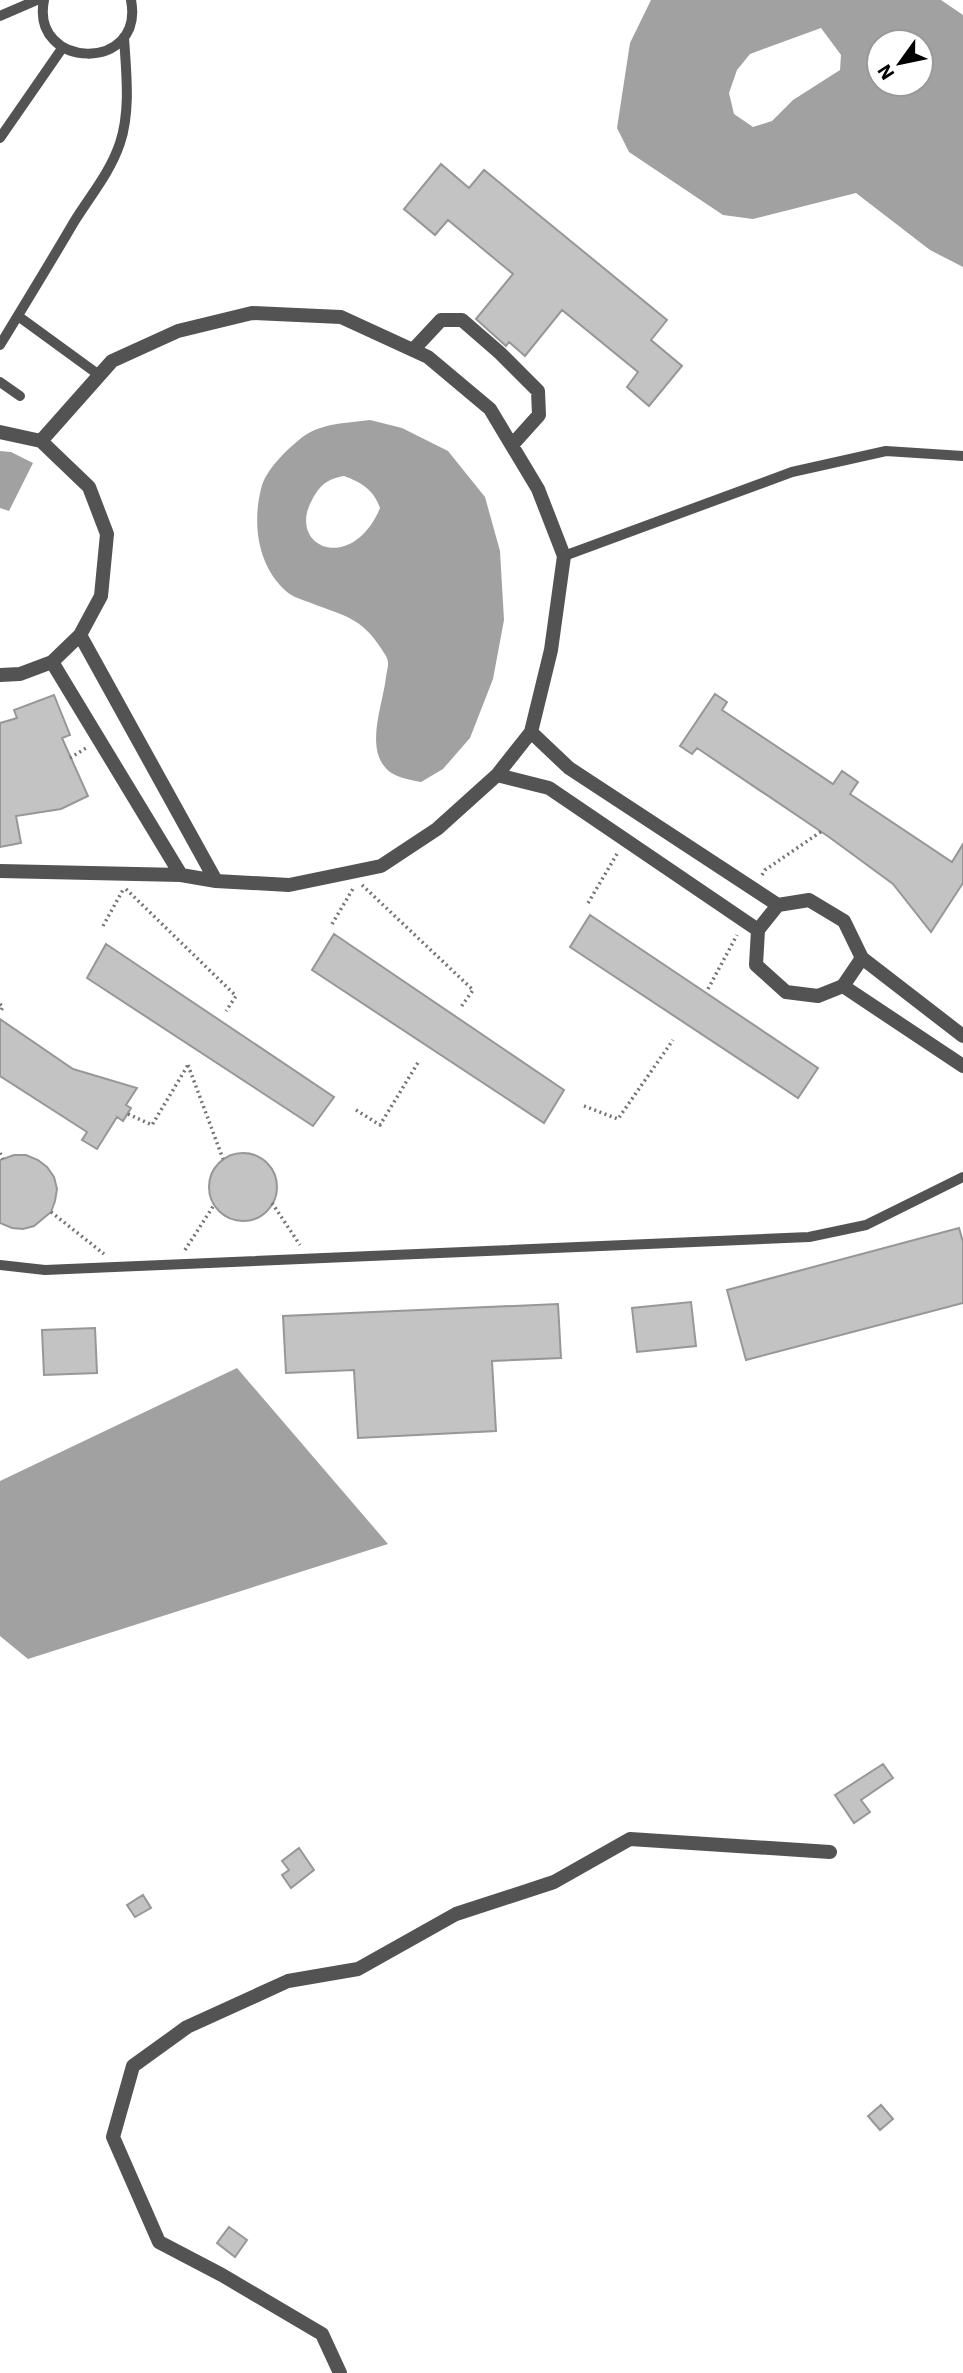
<svg xmlns="http://www.w3.org/2000/svg" width="963" height="2373" viewBox="0 0 963 2373" font-family="'IBM Plex Sans',sans-serif">
<rect width="100%" height="100%" fill="#fff"/>
<path fill="#a1a1a1" fill-rule="evenodd" d="M651,0H941L963,15V267L930,250L856,193L753,219L723,215L629,152L617,128L630,43ZM821,28L841,55L840,70L793,100L772,121L753,127L734,114L729,93L737,70L750,54ZM879,42H921V84H879Z
M370,420L402,428L448,451L485,497L500,551L504,620L493,679L470,738L443,769L421,782C411,780 398,778 390,772C363,751 383,705 386,677C387,669 390,663 386,656C363,618 350,618 311,603C303,600 293,597 287,592C258,567 252,525 261,489C265,470 288,448 304,436C322,423 348,423 370,420ZM344,476C361,482 374,490 380,508C352,575 286,547 312,500C320,485 327,479 344,476Z
M0,451L11,452L33,463L9,511L0,508Z
M237,1368L388,1544L28,1659L0,1636V1481Z"/>
<path fill="#c3c3c3" stroke="#979797" stroke-width="2" d="M441,164L469,188L484,170L667,320L651,340L682,366L649,406L627,387L638,372L562,310L525,356L509,342L506,346L476,319L513,274L448,220L435,235L404,209Z
M715,694L727,702L722,710L833,784L842,771L858,782L850,794L952,862L963,844V883L931,932L893,884L829,837L697,748L692,754L680,746Z
M54,695L70,735L62,738L88,796L61,809L16,816L21,843L0,847V723L17,718L14,710Z
M590,915L818,1068L798,1098L570,947Z
M334,934L564,1090L544,1123L312,970Z
M106,944L334,1097L313,1126L87,978Z
M0,1019L73,1069L137,1088L126,1105L131,1108L123,1121L117,1117L97,1149L82,1140L87,1132L0,1076Z
M209 1187a34 34 0 1 1 68 0a34 34 0 1 1-68 0Z
M14,1155H26L38,1160L47,1167L54,1177L57,1189L55,1201L51,1212L34,1226L23,1229L12,1228L0,1223V1160Z
M959,1228L963,1242V1303L746,1360L727,1290Z
M691,1302L696,1346L637,1352L632,1308Z
M558,1304L561,1358L492,1361L496,1431L358,1438L354,1370L286,1373L283,1316Z
M95,1328L97,1373L44,1375L42,1330Z
M883,1764L893,1778L861,1800L870,1812L854,1823L835,1795Z
M299,1848L314,1870L291,1888L282,1875L289,1870L282,1861Z
M143,1895L151,1908L135,1917L127,1905Z
M881,2105L893,2119L880,2130L868,2116Z
M229,2227L247,2240L235,2257L217,2243Z"/>
<g fill="none" stroke-linecap="round" stroke-linejoin="round">
<path stroke="#757575" stroke-width="3.5" stroke-dasharray="2 3.5" stroke-linecap="butt" d="M70,758L86,748
M762,875L765,870L822,831
M362,885L473,990L461,1007
M126,889L236,996L226,1011
M588,903L617,854
M332,924L354,887
M103,926L124,888
M708,989L737,935
M0,1004L3,1007L0,1012
M188,1065L223,1159
M584,1106L618,1119L673,1040
M356,1110L380,1125L419,1061
M128,1114L152,1125L188,1065
M0,1153L3,1159
M272,1203L300,1245
M51,1212L104,1254
M185,1250L214,1205"/>
<path stroke="#535353" stroke-width="10" d="M44,0C30,70 145,73 131,0
M0,16L37,0
M0,138L63,47
M18,316L99,375
M0,345C25,304 50,263 74,222C90,196 110,173 120,143C131,110 126,71 124,37
M0,382L20,396
M564,556L792,472L886,451L963,456
M0,1265L45,1270L809,1237L866,1225L963,1177"/>
<path stroke="#535353" stroke-width="14" d="M413,350L441,320H462L500,353L538,391L539,415L512,445
M0,432L41,441L89,487L107,534L101,596L80,635L52,662L20,674L0,675
M80,635L216,881
M52,662L181,875
M531,732L569,768L778,905
M497,775L549,788L758,930
M0,871L181,875L216,881L289,885L381,866L437,829L497,775L531,732L551,650L564,556L538,489L490,409L428,357L341,317L252,313L178,331L112,361L41,441
M809,900L844,921L862,958L843,986L818,996L786,992L756,965L758,930L778,905Z
M862,958L963,1036
M843,986L963,1066
M340,2373L322,2334L222,2275L159,2242L113,2137L133,2066L187,2027L288,1981L358,1969L456,1914L554,1882L630,1839L830,1852"/>
</g>
<g transform="translate(900 63) rotate(237)"><circle r="33" fill="#ffffff" stroke="#999999" stroke-width="2"/>
<path d="M0-5L12 26L0 18L-12 26Z" fill="#000000"/>
<text y="-10" font-size="19" font-weight="bold" text-anchor="middle" fill="#000000">N</text>
</g>
</svg>
